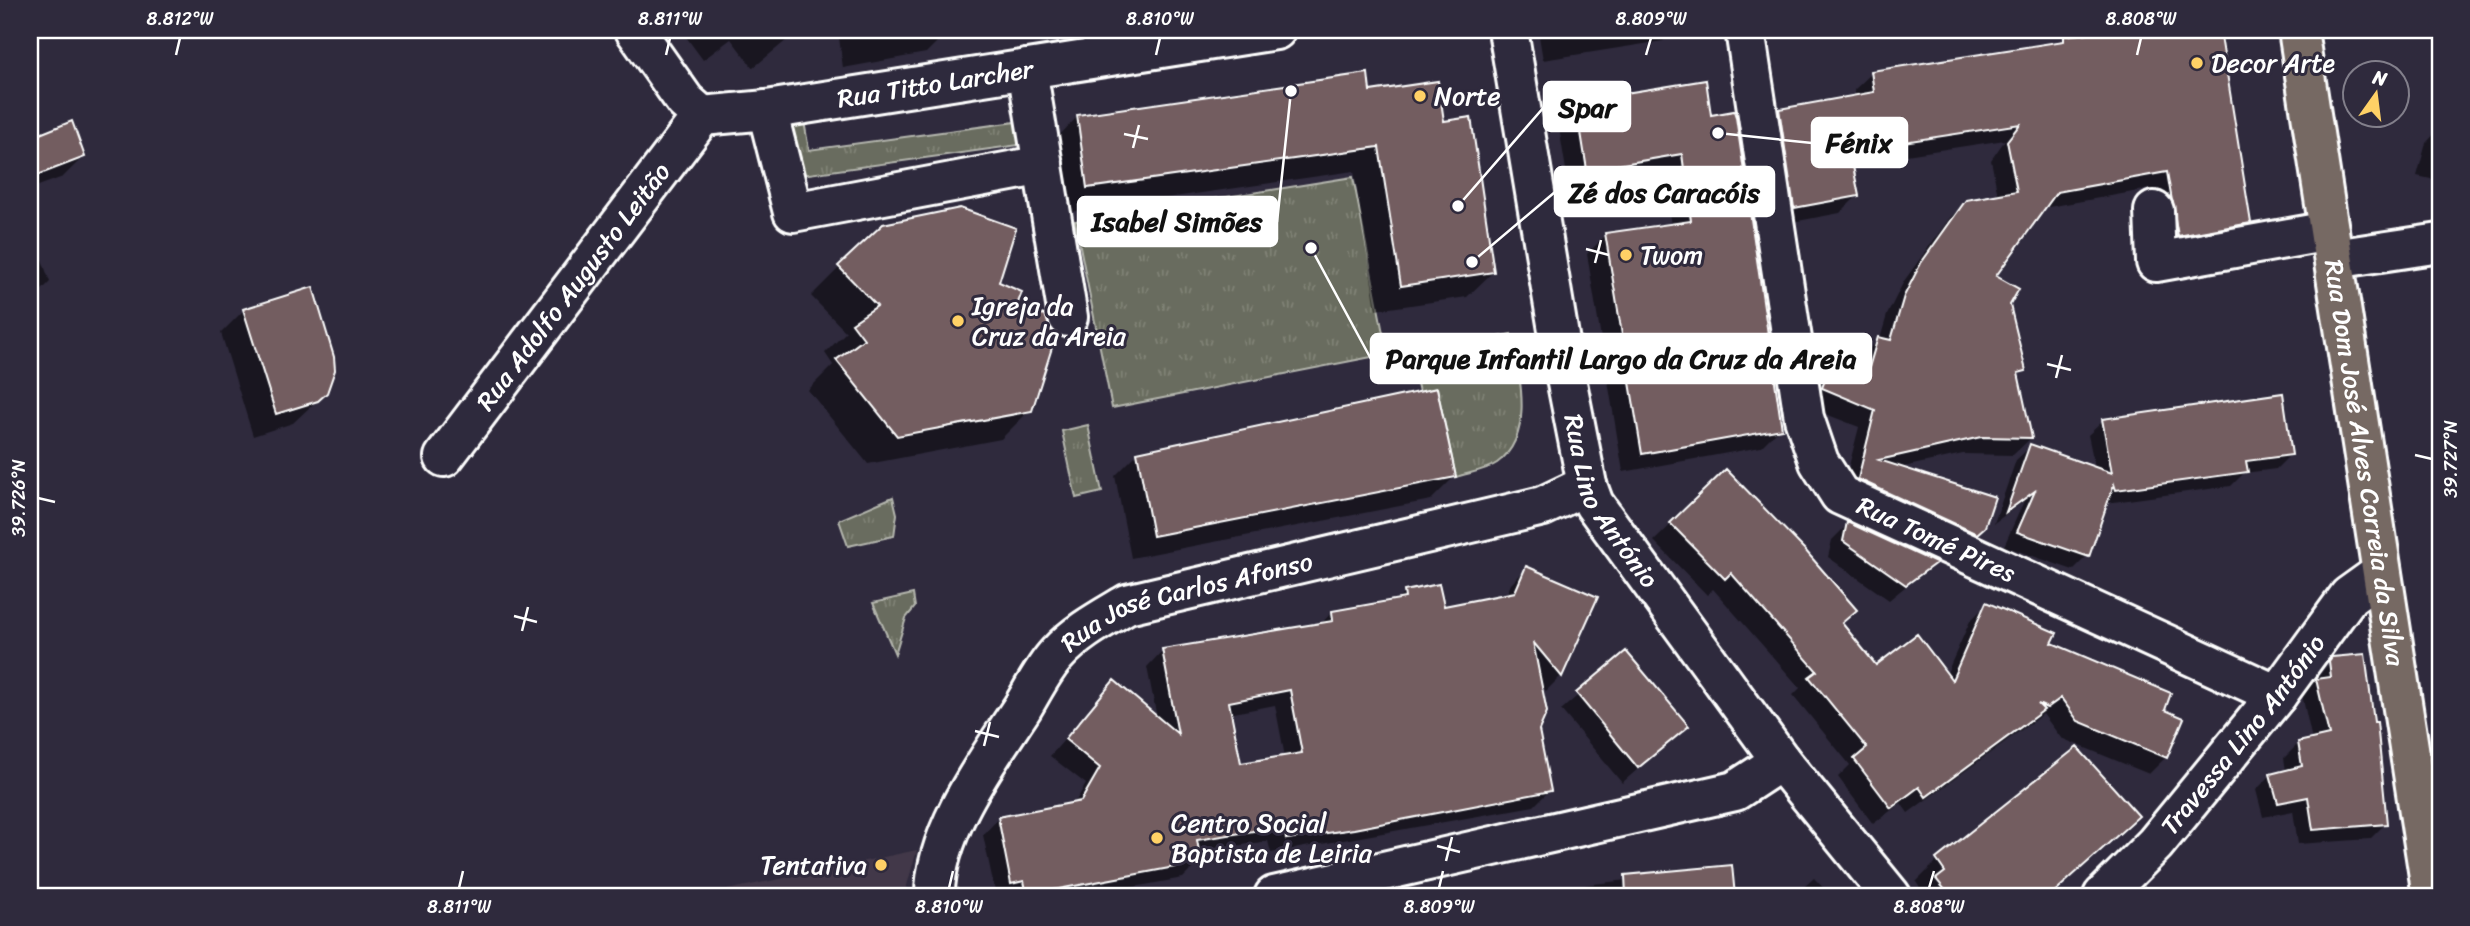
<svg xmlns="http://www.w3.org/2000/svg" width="2470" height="926" viewBox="0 0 2470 926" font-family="Sriracha,sans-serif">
<defs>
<pattern id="grass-tufts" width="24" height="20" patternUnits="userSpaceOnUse" patternTransform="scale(1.75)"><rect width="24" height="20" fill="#696c5e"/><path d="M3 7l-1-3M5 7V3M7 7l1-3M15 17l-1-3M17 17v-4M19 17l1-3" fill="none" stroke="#808276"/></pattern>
</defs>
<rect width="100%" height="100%" fill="#2f2a3d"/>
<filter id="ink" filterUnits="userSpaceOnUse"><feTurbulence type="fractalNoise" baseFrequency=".0143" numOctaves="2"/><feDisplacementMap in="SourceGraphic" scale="14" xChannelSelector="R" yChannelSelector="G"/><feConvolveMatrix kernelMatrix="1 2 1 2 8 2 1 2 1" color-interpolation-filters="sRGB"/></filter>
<g filter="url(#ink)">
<path fill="#433948" d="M917,850L904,896H699Z"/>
<path fill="url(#grass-tufts)" stroke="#b4b6ae" stroke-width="2" d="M804,121L809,150L1023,121L1026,144L802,175L782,124Z
M1353,177L1387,354L1112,408L1075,221Z
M1511,334C1519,373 1536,435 1497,463C1487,470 1468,473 1456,477L1437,388L1419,392L1411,357Z
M1088,425L1102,492L1076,498L1062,431Z
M893,497L897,514L894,536L848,546L839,520Z
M913,594L915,607L906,618L895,654L873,603Z"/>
<path fill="#0007" fill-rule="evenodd" d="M681,30H799L753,68L731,39L703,60Z
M838,30H948V31L926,53L843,68Z
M1538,30H1674L1663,41L1543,60Z
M2126,30H2218L2249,222L2231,240L2161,252L2150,189L2043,208L1993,276L2008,305L2024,370L2017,377L2031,438L2013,455L1963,454L1899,468L1984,525L1966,544L1841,497L1859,427L1805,406L1816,377L1833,360L1857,369L1861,356L1880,339L1887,315L1904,281L1949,219L1967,201L1998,196L1991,160L2005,140L1854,163L1851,166L1857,196L1840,213L1777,225L1762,128L1780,111L1855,97L1854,90L1872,73L2058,44L2064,38Z
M1369,93L1442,122L1493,272L1467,297L1376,310L1354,171L1063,213L1053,142L1078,116Z
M1577,103L1709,117L1780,428L1761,447L1623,472L1587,254L1606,235L1671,226L1663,172L1569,188L1558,122Z
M71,124L83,157L63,177L30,189V140Z
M2440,128V181L2417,176L2426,143Z
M30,226L50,282L30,302Z
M840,267L997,283L1013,310L1049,331L1030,410L1001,439L868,464L808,390L833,365L825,353L846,332L811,296Z
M244,310L326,392L293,423L253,436L221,333Z
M2103,421L2290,455L2276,469L2244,473L2231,486L2106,503L2087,556L2073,570L2004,546L2024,501L1994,523L2016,460L2031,446L2095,468L2088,435Z
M1138,453L1454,477L1431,500L1131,558L1115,476Z
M1726,471L1875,668L1946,675L1970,621L1987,604L2163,711L2166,757L2149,774L2061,738L2043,714L1908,813L1901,803L1873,824L1838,777L1850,765L1793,695L1800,688L1713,589L1707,595L1654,541Z
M1848,524L1933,564L1889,600L1828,557L1832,540Z
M1527,568L1595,598L1561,676L1546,691L1540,684L1537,730L1550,790L1534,806L1271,853L1268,841L1197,852L1199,862L1183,878L1085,896H996L983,835L998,819L1074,804L1086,784L1050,756L1114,683L1157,718L1147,667L1162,651L1320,625L1332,612L1396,601L1404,593L1442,608L1506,596L1511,584ZM1275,705L1285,757L1239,765L1229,714Z
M1626,654L1687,726L1622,783L1561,710Z
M2333,659L2385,824L2370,839L2298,844L2293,811L2263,817L2256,790L2271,775L2286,771L2284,758L2299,743L2312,740L2302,695Z
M2137,816L2050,896H1921L1924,894L1916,882L1938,860Z
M1730,867L1732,884L1740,896H1574L1586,885Z
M1814,878L1831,896H1794Z"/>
<path fill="#735d61" stroke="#fff" stroke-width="2" fill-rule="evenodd" d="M2113,30H2220L2251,223L2178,236L2167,172L2057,192L1996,276L2019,289L2010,305L2026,371L2018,373L2032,438L1981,437L1879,460L1995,497L1985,527L1977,534L1858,479L1875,410L1822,388L1833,358L1868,371L1878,337L1891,340L1904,296L1921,263L1966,200L2017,191L2007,141L2020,124L1858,149L1860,160L1852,161L1859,196L1794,208L1779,109L1874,92L1871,71L2064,41V36Z
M1368,73L1370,91L1438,81L1444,121L1471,117L1494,272L1401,286L1379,147L1087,188L1077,115Z
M1706,80L1711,115L1734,111L1736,117L1782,429L1642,454L1605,233L1691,221L1682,154L1587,170L1576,101Z
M72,121L85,157L30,178V138Z
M960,208L1016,228L999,282L1022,292L1016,308L1045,315L1051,330L1056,335L1032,411L897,436L836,360L864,339L852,323L877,306L838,266L883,224Z
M313,287L334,357L335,370L327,393L318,401L276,414L243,309Z
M1437,388L1456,477L1153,536L1137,452Z
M2283,393L2292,455L2246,461L2248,472L2116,490L2114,484L2089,557L2017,532L2035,491L2006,512L2030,444L2112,473L2102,419Z
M1726,469L1805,550L1857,610L1842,623L1876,665L1917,634L1952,680L1986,602L2057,633L2052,643L2171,693L2165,710L2184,718L2167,758L2078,721L2061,698L2047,708L2038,704L2044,710L1926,797L1919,787L1891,808L1854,759L1867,748L1809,677L1817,671L1731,573L1725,579L1670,523Z
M1847,522L1936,563L1906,585L1843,541Z
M1526,566L1598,597L1562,677L1533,642L1547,712L1539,730L1551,791L1354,829L1286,839L1284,826L1197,840L1201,862L1027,895L1024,881L1011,884L998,817L1081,801L1100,768L1065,739L1114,680L1178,734L1162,649L1333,621L1332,611L1405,598L1404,591L1439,584L1444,606L1515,592ZM1290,690L1302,753L1241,763L1229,702Z
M1626,651L1689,726L1638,768L1576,693Z
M2365,654L2374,722H2377L2387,824L2313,830L2308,797L2278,803L2270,774L2302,766L2298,742L2329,735L2316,679L2331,677L2329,661L2332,657Z
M2077,747L2139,816L2050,896H1950L1936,879L1945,872L1936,859Z
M1732,865L1735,896H1626L1625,875Z"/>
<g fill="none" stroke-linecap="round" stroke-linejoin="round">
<defs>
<g id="minor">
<path id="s1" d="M635,30L685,101L702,116L767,110L1276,30"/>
<path id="s2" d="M1508,30L1566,378L1587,485L1594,504L1781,761L1891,896"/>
<path id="s3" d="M1745,30L1804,418L1819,462L1840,495L2277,695"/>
<path d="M1027,69L1068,317"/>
<path d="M767,110L793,212L1043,165"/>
<path d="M2154,211L2156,262L2329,231"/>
<path d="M2334,259L2440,243"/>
<path id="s4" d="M444,457L702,116"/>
<path id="s5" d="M935,896C934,832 988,760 1022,708C1033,690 1043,669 1057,654C1077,632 1102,619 1127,604L1543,506L1587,485"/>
<path d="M1274,896L1735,791L1781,761"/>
<path id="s6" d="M2103,896L2155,844L2277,695L2349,596L2381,573"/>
</g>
<g id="major">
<path id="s7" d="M2298,30L2432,896"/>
</g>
</defs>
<use href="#minor" stroke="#fff" stroke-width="44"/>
<use href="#major" stroke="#fff" stroke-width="44"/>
<use href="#minor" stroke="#2f2a3d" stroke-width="38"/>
<use href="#major" stroke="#766964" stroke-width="38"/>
</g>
</g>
<path fill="none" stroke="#fff" stroke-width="2.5" d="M176,55L180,38M666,55L670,38M1156,55L1160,38M1646,55L1651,38M2137,55L2141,38M1124,134L1148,139M1133,148L1139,125M1586,249L1609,255M1595,263L1601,240M2047,364L2071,370M2056,378L2062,355M2415,455L2432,459M38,498L55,502M514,616L537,622M522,631L528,607M975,731L999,737M984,746L990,722M1437,846L1460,852M1446,861L1452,837M459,888L463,871M949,888L953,871M1439,888L1443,871M1929,888L1934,871"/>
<g fill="#ffd166" stroke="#2f2a3d" stroke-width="2.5">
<circle cx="2197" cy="63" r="7"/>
<circle cx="1420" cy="96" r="7"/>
<circle cx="1626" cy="255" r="7"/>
<circle cx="958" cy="321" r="7"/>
<circle cx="1157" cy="838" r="7"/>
<circle cx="881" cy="865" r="7"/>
</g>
<g text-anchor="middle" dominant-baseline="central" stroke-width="6" stroke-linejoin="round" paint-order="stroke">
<g font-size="26" fill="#fff" stroke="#2f2a3d" text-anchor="start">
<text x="2211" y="63">Decor Arte</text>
<text x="1434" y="96">Norte</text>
<text x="1640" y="255">Twom</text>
<text x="972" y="306">Igreja da<tspan x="972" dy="30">Cruz da Areia</tspan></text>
<text x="1171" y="823">Centro Social<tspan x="1171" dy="30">Baptista de Leiria</tspan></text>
<text x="867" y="865" text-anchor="end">Tentativa</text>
</g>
<g font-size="26" fill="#fff" stroke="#2f2a3d">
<text stroke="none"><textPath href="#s1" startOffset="345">Rua Titto Larcher</textPath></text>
<text stroke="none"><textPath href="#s4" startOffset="214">Rua Adolfo Augusto Leitão</textPath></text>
<text stroke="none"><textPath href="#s7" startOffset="438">Rua Dom José Alves Correia da Silva</textPath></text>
<text stroke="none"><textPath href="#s2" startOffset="486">Rua Lino António</textPath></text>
<text stroke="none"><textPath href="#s3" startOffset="584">Rua Tomé Pires</textPath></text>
<text stroke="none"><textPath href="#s5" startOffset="418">Rua José Carlos Afonso</textPath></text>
<text stroke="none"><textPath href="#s6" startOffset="214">Travessa Lino António</textPath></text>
</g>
</g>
<path fill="none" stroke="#fff" stroke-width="2.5" d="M1458 206L1544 107M1718 133L1812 143M1472 262L1555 192M1291 91L1277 222M1311 248L1371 359"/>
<g fill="#fff" stroke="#2f2a3d" stroke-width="2.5">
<circle cx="1458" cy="206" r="7"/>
<circle cx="1718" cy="133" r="7"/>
<circle cx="1472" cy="262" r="7"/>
<circle cx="1291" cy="91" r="7"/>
<circle cx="1311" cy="248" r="7"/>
</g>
<g fill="#fff" stroke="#fff" stroke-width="2.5">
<rect x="1544" y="82" width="86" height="49" rx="7"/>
<rect x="1812" y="118" width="95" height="49" rx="7"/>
<rect x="1555" y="167" width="219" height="49" rx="7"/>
<rect x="1078" y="197" width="199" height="49" rx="7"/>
<rect x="1371" y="334" width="500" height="49" rx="7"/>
</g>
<g font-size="28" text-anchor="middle" font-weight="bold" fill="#111">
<text x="1587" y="117">Spar</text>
<text x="1859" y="152">Fénix</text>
<text x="1664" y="202">Zé dos Caracóis</text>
<text x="1177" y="231">Isabel Simões</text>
<text x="1621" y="368">Parque Infantil Largo da Cruz da Areia</text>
</g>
<rect width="2470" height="926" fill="none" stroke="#2f2a3d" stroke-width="77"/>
<g transform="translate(2376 94) rotate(14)"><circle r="33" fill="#2f2a3d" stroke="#827f8b" stroke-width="2"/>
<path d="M0-5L12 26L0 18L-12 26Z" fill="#ffd166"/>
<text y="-10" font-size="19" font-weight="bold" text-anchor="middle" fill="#ffffff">N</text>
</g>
<rect x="38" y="38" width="2394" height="850" fill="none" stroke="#fff" stroke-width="2.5"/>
<g font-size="18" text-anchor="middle" fill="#fff">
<text x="180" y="25">8.812°W</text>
<text x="670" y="25">8.811°W</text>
<text x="1160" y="25">8.810°W</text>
<text x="1651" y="25">8.809°W</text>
<text x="2141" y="25">8.808°W</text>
<text transform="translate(2451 459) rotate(-90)" y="6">39.727°N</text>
<text transform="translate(19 498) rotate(-90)" y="6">39.726°N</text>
<text x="459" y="913">8.811°W</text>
<text x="949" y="913">8.810°W</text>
<text x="1439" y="913">8.809°W</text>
<text x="1929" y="913">8.808°W</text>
</g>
</svg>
